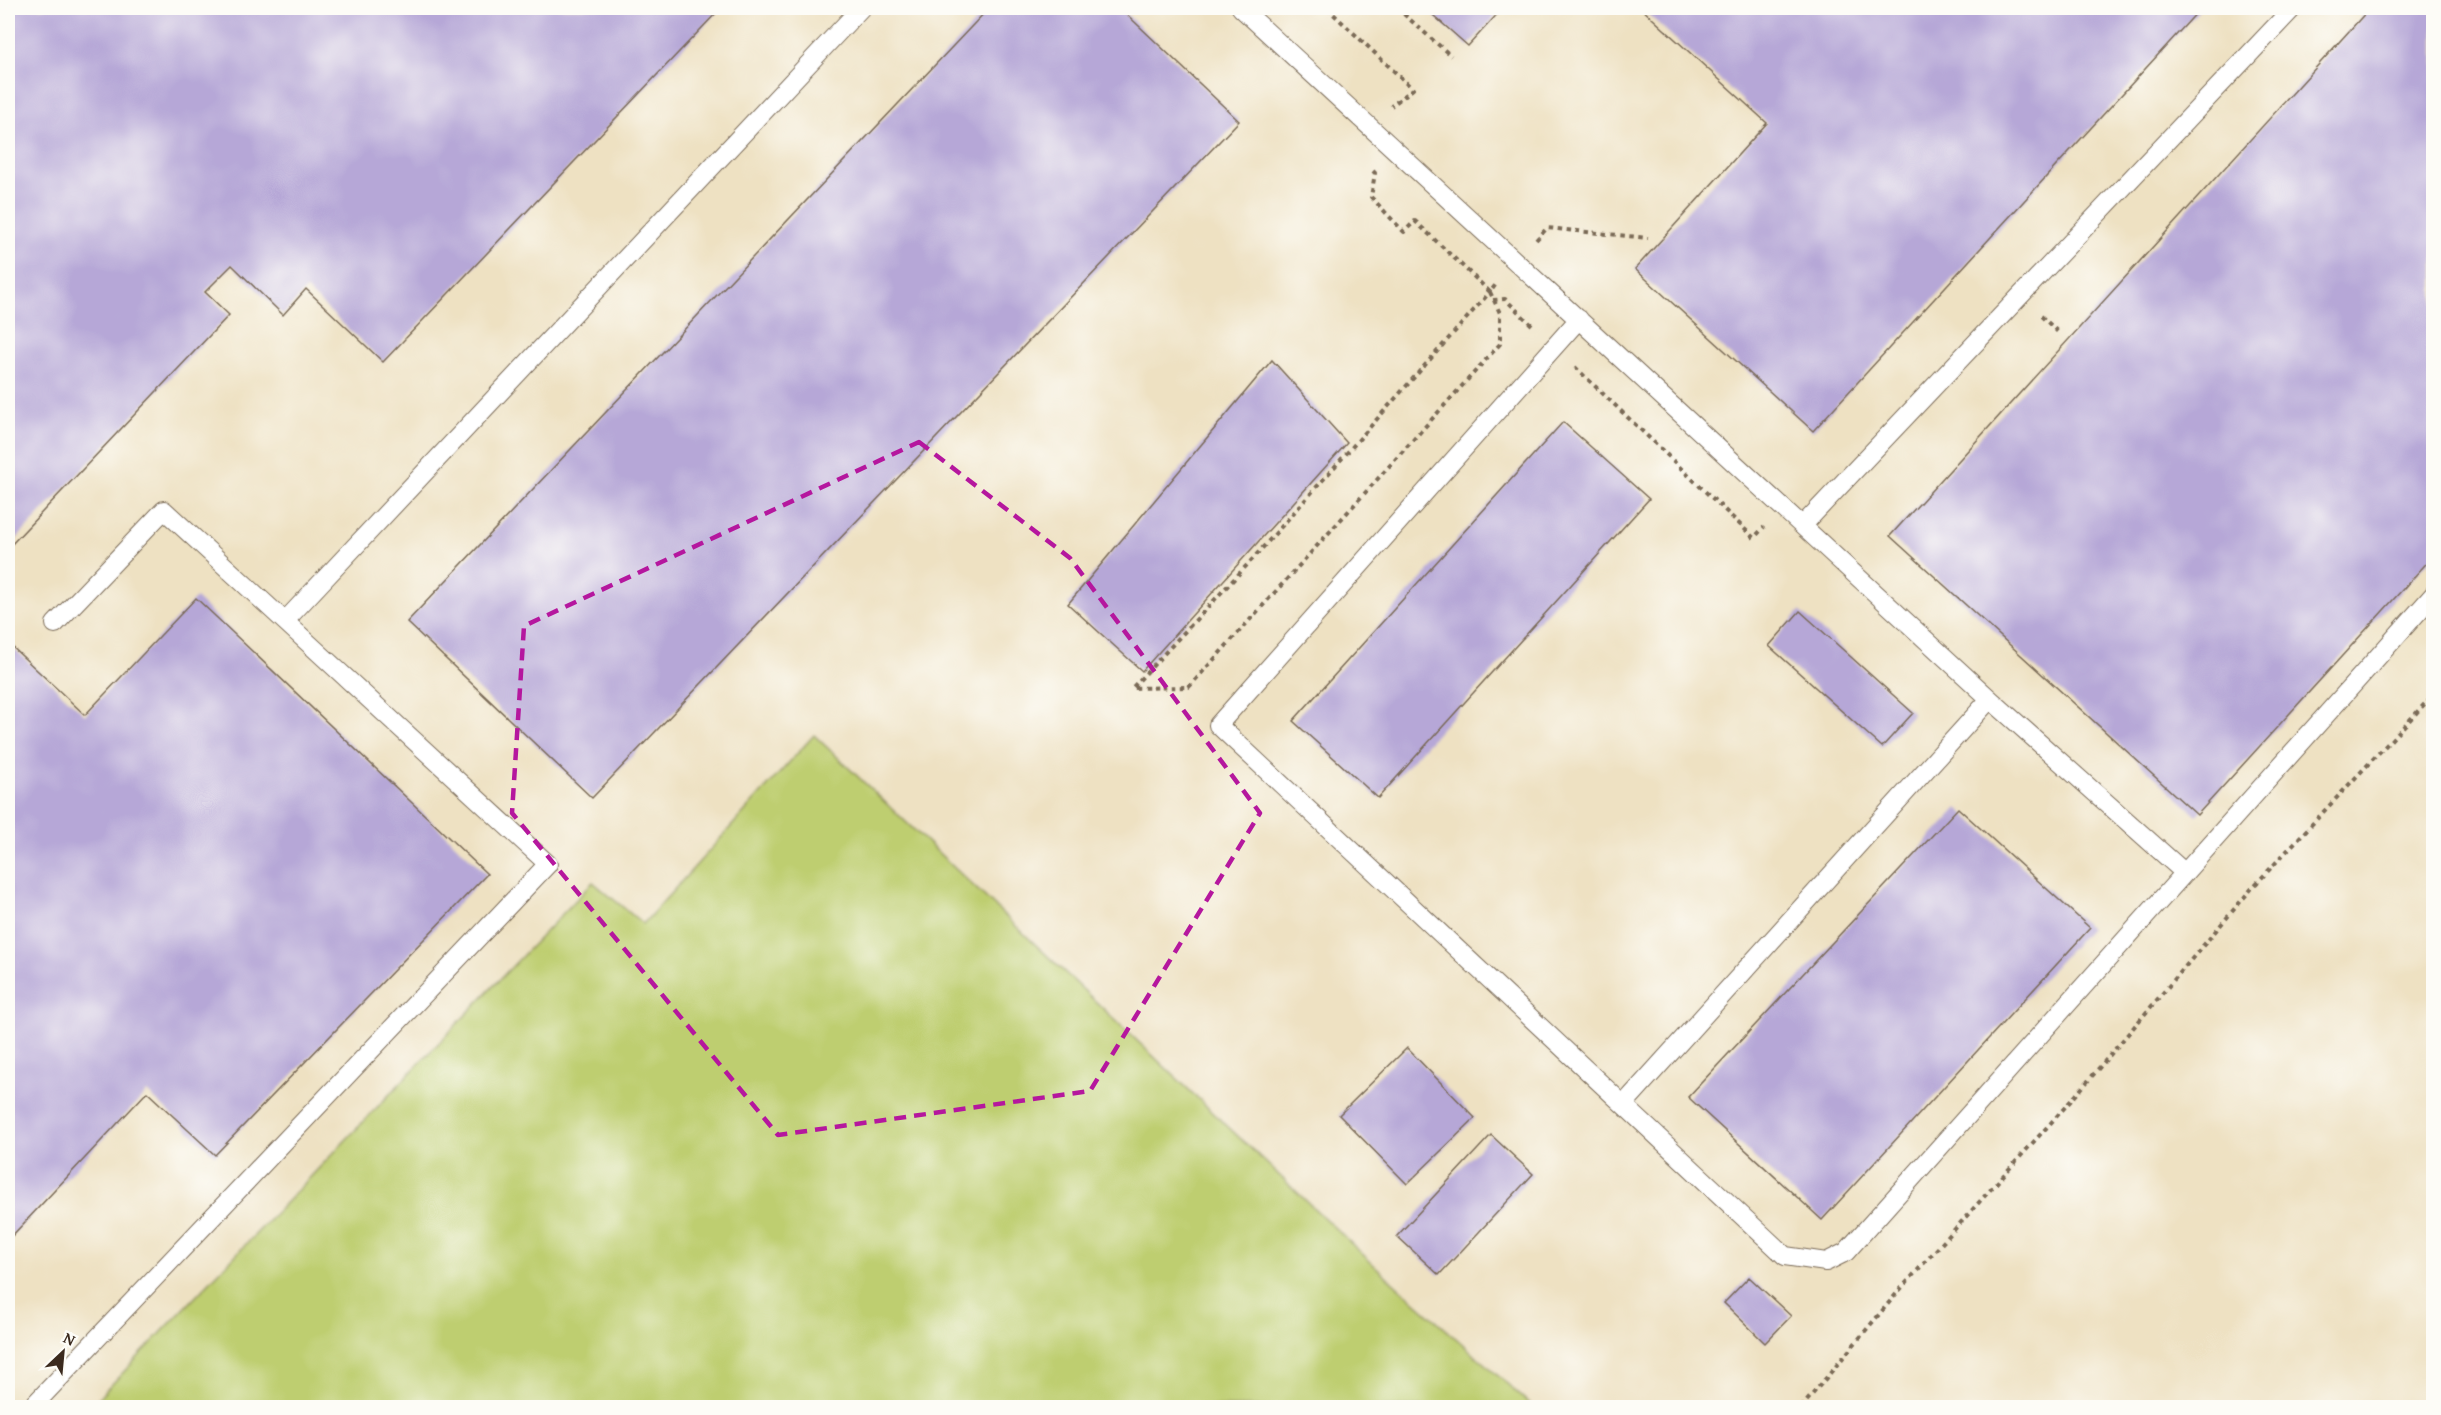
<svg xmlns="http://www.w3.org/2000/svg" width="2441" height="1415" viewBox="0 0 2441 1415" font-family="'Gentium Book Plus',serif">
<rect width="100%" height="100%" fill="#fdfcf7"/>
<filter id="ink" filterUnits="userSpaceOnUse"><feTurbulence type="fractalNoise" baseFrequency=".0167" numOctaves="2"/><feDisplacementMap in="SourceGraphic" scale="12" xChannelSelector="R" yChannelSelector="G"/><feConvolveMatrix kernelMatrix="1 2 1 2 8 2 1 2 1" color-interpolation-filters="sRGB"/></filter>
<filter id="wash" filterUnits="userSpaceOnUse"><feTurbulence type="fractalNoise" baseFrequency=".008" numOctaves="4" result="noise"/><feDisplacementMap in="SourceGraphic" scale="24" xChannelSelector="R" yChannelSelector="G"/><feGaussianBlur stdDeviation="1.35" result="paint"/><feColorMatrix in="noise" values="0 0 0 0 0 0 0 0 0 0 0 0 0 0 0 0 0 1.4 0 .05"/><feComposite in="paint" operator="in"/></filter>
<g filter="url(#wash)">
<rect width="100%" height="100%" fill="#eee1c2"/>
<path fill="#bece70" stroke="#7c7c47" stroke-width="1.5" d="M814,735L1374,1265L1533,1407H90L593,882L643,924Z"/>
<g id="blocks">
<path fill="#b6a7d7" d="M8,8H721L383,362L306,289L283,315L232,265L205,292L229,315L8,548Z
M989,8H1120L1239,121L592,798L407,622Z
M1425,8H1503L1468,46Z
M1641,8H2201L1813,431L1635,269L1767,123Z
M2370,8H2434V555L2197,815L1890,536Z
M1272,360L1347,443L1142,671L1068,604Z
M1563,422L1649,499L1378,798L1293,721Z
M196,598L487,874L215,1155L147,1092L8,1240V643L85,715Z
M1800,611L1913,713L1882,747L1769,646Z
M1958,808L2090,928L1822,1220L1688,1097Z
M1407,1048L1475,1118L1407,1184L1339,1115Z
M1491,1135L1533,1174L1439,1275L1397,1236Z
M1749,1277L1791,1316L1765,1343L1724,1303Z"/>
</g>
</g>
<g filter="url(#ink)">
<use href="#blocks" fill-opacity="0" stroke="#7a6a57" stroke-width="1.5"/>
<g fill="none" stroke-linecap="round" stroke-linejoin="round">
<defs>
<path id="service" d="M1241,8L1990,699L2185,873
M1579,319L1218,725L1785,1256L1826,1262L1846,1252L2434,594
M1803,525L2293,8
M285,621L861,8
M1624,1104L1990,699
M31,1408L548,864L164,510L55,624"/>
</defs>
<use href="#service" stroke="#7a6a57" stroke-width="20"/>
<path stroke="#7a6a57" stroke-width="4" stroke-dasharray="4.5 4.5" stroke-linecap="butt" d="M1327,8L1413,89L1391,106
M1397,8L1451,56
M1373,171L1375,173L1371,197L1404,232L1415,221L1490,292L1497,283
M1536,240L1547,228L1648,238
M1490,292L1500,313V344L1189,687L1132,688L1249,563Z
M1493,300L1505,299L1535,328
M2041,316L2058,332
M1575,367L1754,538L1764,527
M1801,1408L1897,1293L2076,1095L2253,887L2434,694"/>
<use href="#service" stroke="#fff" stroke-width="18"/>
</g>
</g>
<path fill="none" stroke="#b5179e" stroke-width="4.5" stroke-dasharray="12 8" stroke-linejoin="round" d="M919,442L1070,558L1260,813L1090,1091L778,1135L512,813L524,626Z"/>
<rect width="2441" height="1415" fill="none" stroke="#fdfcf7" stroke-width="30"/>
<g transform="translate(63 1352) rotate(26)" stroke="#fdfcf7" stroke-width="4.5" paint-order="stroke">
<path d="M0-4.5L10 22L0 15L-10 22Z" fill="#3b2a1e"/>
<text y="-9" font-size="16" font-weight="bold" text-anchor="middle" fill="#3b2a1e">N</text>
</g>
</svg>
